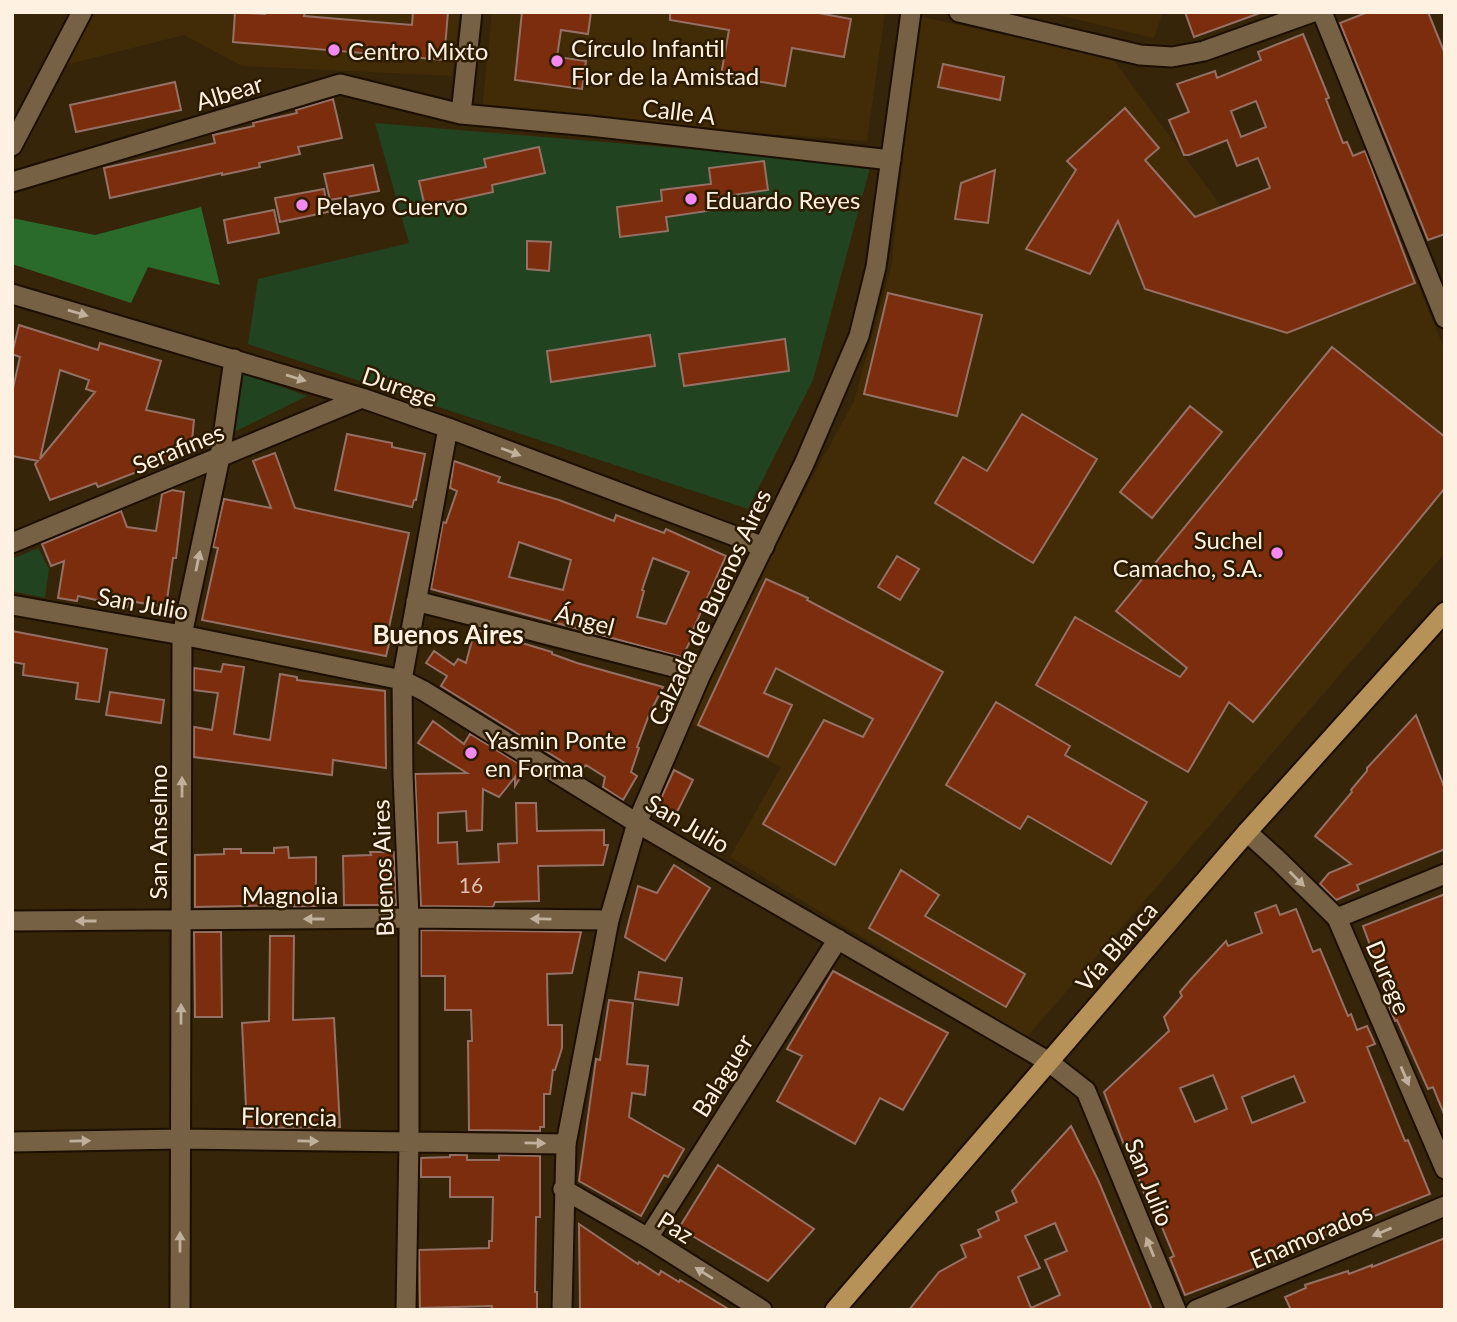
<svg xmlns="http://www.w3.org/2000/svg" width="1457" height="1322" viewBox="0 0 1457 1322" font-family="Lato,sans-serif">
<rect width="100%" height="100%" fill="#372509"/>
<path fill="#422b07" d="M94,12H460L452,76L242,66L184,35L66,65Z
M492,12H885L867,141L620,123L482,109Z
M1046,12H1163L1154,38Z
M918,16L1112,58L1222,207L1364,149L1445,351V553L1027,1037L730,857L781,767L690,723L772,551L854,401L891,268Z"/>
<path fill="#214320" d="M375,123L871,164L813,380L748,509L248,344L258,279L409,243Z
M239,372L307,396L228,435Z
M38,548L49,569L45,598L12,591V559Z"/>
<path fill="#2a6a2a" d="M201,207L220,285L148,267L131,303L12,264V218L95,235Z"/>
<path fill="#7b2d0d" stroke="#957165" stroke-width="2" fill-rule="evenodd" d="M235,12L265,14V12H305L304,16L412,25L413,12H448L444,60L233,42Z
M522,12H591L588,34L561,30L557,57L586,61L582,89L515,80Z
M670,12H813L851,19L844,57L792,48L785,86L721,75L729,30L670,20Z
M1185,12H1259L1260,13L1194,37Z
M1368,12H1428L1445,54V234L1428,240L1340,23Z
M1303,34L1329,98L1326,99L1343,143L1347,142L1353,156L1365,151L1415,283L1287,333L1145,289L1118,221L1090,274L1026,249L1076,170L1067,161L1125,108L1159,148L1145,160L1195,217L1270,188L1258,158L1237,166L1227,140L1189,155H1184L1169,120L1189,112L1177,84L1215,71L1217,78L1261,60L1258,52ZM1256,101L1266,127L1241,137L1231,111Z
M943,64L1004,77L1000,100L938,87Z
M175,82L181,110L76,132L70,105Z
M333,99L342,138L298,147L300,154L259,163L260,167L222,175V173L110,198L104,168L215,143L213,135L254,126L253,123L297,113L296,110Z
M539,147L545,173L492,185L493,192L425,207L419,181L486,167L484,159Z
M764,161L768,190L719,197L721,209L666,217L668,231L620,237L617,207L662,201L661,190L711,184L709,168Z
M373,165L379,191L330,200L324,174Z
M995,170L988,223L955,219L961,183Z
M324,189L328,212L280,222L275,198Z
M274,210L279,233L228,243L224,220Z
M527,241L551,242L549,271L527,269Z
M888,293L982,315L957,416L864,394Z
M19,325L98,350L100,343L161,361L146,410L194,420L191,451L98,487L96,483L50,500L35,464L38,461L12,456V393L20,357L12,354ZM60,370L89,380L86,389L95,392L40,459Z
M650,335L655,366L551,382L547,351Z
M785,339L789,371L684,386L679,354Z
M1332,347L1445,437V488L1253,722L1229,702L1188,772L1036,685L1075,617L1180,677L1187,668L1116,611Z
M1190,406L1222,432L1152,518L1120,492Z
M1022,414L1097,459L1033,563L935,503L963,457L987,471Z
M347,434L392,443V447L425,454L416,500H414L412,507L335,490Z
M275,453L295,508L409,533L388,632L391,635L386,656L202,620L218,548L213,547L224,499L271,508L253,461Z
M454,461L500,477L498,482L559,500L614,521L616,515L664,533L666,529L726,556L692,632H695L682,657L431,589L443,522L446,523L457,491L450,488ZM519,542L571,560L563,590L509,577ZM653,558L689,572L666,624L637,617L644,591L642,590Z
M172,490L184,492L176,558H173L166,607L129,601L128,607L78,596L77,601L58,598L64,561L51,566L42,544L121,511L127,527L156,531L162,494Z
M897,556L919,569L900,600L878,587Z
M766,579L808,598L807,600L943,672L835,865L763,824L824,720L863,737L873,719L776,668L764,693L792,705L768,757L698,725Z
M475,629L552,652V654L577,663L663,687L649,715L637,747L639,748L631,772L637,776L623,800L603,787L605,777L586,765L580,771L568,765L441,686L447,676L426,663L434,651L454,665L458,659L466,663Z
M12,631L107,649L99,702L76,699L78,683L23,675L24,664L12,662Z
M223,664L244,667L234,734L270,740L280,674L297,677V680L385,691L386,768L333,760L332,775L194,757V727L212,730L218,693L194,690V668L221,672Z
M110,692L164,700L161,723L106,715Z
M996,702L1070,746L1065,755L1147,802L1111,864L1028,816L1020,829L946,785Z
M1416,715L1445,789V849L1357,885L1359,890L1336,900L1320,884L1329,873L1351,864L1315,836L1352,792L1351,790L1367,771V768Z
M433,721L464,744L470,734L526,768L515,786V777L499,797L483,789L482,830L467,831L466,811L438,813V843L457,842L458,864L499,862L498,844L517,843L516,803H536L537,831L604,830V845H608L603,865L538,866L539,901L495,902L493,907L421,906L415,774L467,773L418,743Z
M674,770L693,780L674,818L657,807Z
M288,847L289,858L316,857V906L294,907V905L195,907V855L224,854V849H241V853H274V848Z
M370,852H394L396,905H344L343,856L371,855Z
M674,865L710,888L665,961L625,937L638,886L657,893Z
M901,870L939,895L925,916L1025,974L1006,1007L869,928Z
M1445,894V1113L1444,1114L1433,1087L1428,1089L1397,1020L1395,1021L1385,998L1389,997L1363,926Z
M1276,905L1280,915L1296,909L1313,952L1320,949L1348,1016L1351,1014L1357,1030L1367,1026L1375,1044L1367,1047L1405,1141L1408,1140L1430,1194L1304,1244L1287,1253L1288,1256L1185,1295L1170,1258L1174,1256L1154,1208L1150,1210L1136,1170L1138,1169L1127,1143L1124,1145L1104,1092L1169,1031L1164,1017L1182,996L1180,992L1192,978L1226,941L1228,946L1262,933L1255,913ZM1213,1075L1227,1109L1195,1122L1180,1088ZM1294,1076L1305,1102L1252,1123L1242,1097Z
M421,930L581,932L572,973L547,974L548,1025H562V1048L555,1070H553L550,1094H544V1127H540V1131L469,1130L468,1041H472L471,1010H445V976H421Z
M194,932H221L222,1017H195Z
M270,936H294L293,1020L334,1018L340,1127L247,1128L242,1023L269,1021Z
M833,971L948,1033L903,1110L880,1098L855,1144L777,1101L802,1056L787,1049Z
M639,972L682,978L678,1005L635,999Z
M609,1000L633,1003L627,1064L648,1066L645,1095L632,1093L629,1117L684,1149L668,1177L664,1175L641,1216L579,1181L596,1059L600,1060Z
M1071,1126L1099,1182L1152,1310H909L939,1272L966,1257L961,1245L981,1237L978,1230L999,1220L996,1212L1017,1202L1012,1191ZM1055,1223L1067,1251L1045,1260L1060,1295L1031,1308L1018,1277L1040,1268L1025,1236Z
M450,1155H467V1160H499V1155L540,1156V1217H536L535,1292H537V1310H492V1306L420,1308L419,1250L489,1248V1241H492L493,1197H450V1177H421V1158L450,1157Z
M718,1165L814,1229L768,1281L679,1228Z
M579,1224L638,1264L639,1262L659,1275L661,1271L679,1282L680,1280L730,1310H580Z
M1445,1238V1310H1291L1285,1297L1306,1288L1305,1285L1348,1271L1349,1274L1372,1265V1267Z"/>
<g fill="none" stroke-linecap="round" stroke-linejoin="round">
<defs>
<path id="minor" d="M959,12L1140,55L1172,57L1204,51L1313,12
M1322,12L1445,318
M461,114L472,12
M12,146L82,12
M12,182L340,84L461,114L590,126L891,160
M12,294L362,398L448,428L764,547
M12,543L362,398
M416,601L701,674
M12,605L182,635L402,680L424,691L637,823L1049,1062L1086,1091L1176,1310
M1247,832L1279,861L1337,918L1445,1169
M1337,918L1445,874
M12,921L409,918L609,920
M12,1142L181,1139L566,1144
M648,1238L838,939
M180,1310L182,635L220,457L234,359
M406,1310L409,1142V918L403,775L402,680L448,428
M1196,1310L1445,1206"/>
<path id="tertiary" d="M563,1189L648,1238L762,1310
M562,1310L566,1144L609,920L637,823L701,674L804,464L859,336L876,267L911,12"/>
<path id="primary" d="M835,1310L1247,832L1445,612"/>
</defs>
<use href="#minor" stroke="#1c0e00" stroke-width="23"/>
<use href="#tertiary" stroke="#1c0e00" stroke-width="23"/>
<use href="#primary" stroke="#1c0e00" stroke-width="23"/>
<use href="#minor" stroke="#766145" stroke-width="19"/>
<use href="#tertiary" stroke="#766145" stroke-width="19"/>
<use href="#primary" stroke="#b69259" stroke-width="19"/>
</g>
<defs><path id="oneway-solid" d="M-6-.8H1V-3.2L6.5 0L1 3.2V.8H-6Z" transform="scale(1.75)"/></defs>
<g fill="#c1b09b">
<use href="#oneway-solid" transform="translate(78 313) rotate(16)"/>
<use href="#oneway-solid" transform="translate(296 378) rotate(17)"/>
<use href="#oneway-solid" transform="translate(511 452) rotate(21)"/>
<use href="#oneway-solid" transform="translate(198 561) rotate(-78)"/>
<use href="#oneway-solid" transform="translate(182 787) rotate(-90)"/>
<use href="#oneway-solid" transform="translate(1297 879) rotate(45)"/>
<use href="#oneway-solid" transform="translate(314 919) rotate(180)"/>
<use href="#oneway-solid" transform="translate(541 919) rotate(-179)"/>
<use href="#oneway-solid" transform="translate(86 921) rotate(180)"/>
<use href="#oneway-solid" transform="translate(181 1014) rotate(-90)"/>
<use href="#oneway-solid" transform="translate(1405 1076) rotate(67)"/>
<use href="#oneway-solid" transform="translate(80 1141) rotate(-1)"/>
<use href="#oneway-solid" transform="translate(308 1141) rotate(1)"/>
<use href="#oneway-solid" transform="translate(535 1143) rotate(1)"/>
<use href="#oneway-solid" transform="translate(1382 1232) rotate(157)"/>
<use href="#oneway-solid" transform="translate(180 1242) rotate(-90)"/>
<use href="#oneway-solid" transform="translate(1150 1247) rotate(-112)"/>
<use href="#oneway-solid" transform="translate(704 1273) rotate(-148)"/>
</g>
<g fill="#f28af2" stroke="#2d1b01" stroke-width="2.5">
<circle cx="334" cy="50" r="7"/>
<circle cx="557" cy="61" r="7"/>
<circle cx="691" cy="199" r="7"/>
<circle cx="302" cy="205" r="7"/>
<circle cx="1277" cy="553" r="7"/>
<circle cx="471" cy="753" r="7"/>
</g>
<g text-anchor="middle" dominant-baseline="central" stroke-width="5" stroke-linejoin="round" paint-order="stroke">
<g font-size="21" fill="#ddc0ad">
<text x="471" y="884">16</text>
</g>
<g font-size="24" fill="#fef1e2" stroke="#2d1b01" text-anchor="start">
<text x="571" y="47">Círculo Infantil<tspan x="571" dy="28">Flor de la Amistad</tspan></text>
<text x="348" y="50">Centro Mixto</text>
<text x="705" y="199">Eduardo Reyes</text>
<text x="316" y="205">Pelayo Cuervo</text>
<text x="1263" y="539" text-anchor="end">Suchel<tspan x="1263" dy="28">Camacho, S.A.</tspan></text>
<text x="485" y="739">Yasmin Ponte<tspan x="485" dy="28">en Forma</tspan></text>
</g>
<g font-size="24" fill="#fef1e2" stroke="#2d1b01">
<text transform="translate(229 92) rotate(-17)">Albear</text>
<text transform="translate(679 111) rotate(7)">Calle A</text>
<text transform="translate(400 386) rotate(19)">Durege</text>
<text transform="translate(178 448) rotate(-22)">Serafines</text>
<text transform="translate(143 603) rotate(10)">San Julio</text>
<text transform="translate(709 607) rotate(-65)">Calzada de Buenos Aires</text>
<text transform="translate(585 619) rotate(15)">Ángel</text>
<text transform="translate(688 823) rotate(30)">San Julio</text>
<text transform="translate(157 832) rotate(-90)">San Anselmo</text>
<text transform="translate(382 868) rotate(-92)">Buenos Aires</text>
<text x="290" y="894">Magnolia</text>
<text transform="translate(1116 946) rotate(-49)">Vía Blanca</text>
<text transform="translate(1389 977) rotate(67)">Durege</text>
<text transform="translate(722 1075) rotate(-58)">Balaguer</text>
<text transform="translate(289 1116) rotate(1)">Florencia</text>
<text transform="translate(1150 1182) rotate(68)">San Julio</text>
<text transform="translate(676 1227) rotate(32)">Paz</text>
<text transform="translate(1311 1235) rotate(-23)">Enamorados</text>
</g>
<g font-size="26" font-weight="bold" fill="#fef1e2" stroke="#2d1b01">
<text x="448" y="634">Buenos Aires</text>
</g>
</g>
<rect width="1457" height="1322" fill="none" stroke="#fef1e2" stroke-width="28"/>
</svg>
